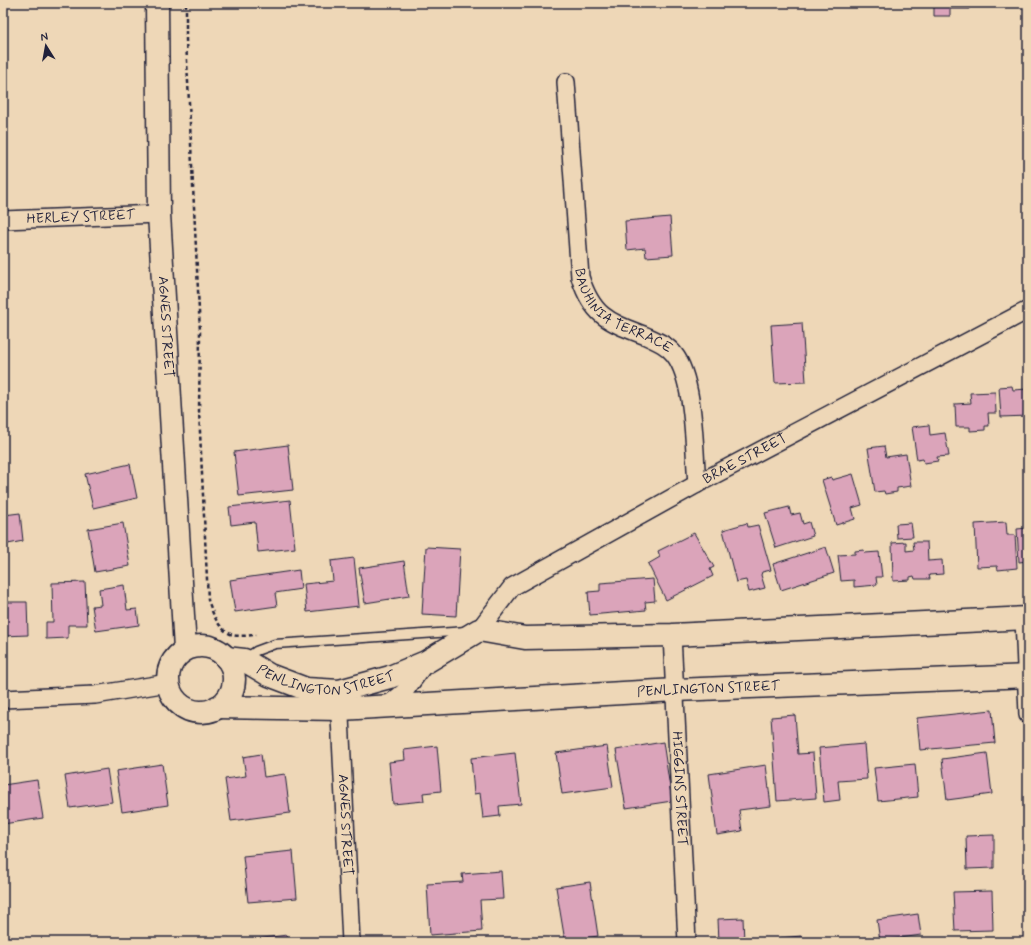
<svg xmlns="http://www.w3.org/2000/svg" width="1031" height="945" viewBox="0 0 1031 945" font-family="Mynerve,sans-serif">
<rect width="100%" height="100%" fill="#eed7b7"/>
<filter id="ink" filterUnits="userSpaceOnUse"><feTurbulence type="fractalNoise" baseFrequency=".025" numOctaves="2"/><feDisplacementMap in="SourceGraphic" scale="8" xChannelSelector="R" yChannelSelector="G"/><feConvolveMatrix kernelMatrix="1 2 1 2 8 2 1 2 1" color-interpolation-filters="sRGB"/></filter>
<g filter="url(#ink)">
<path fill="#dba4ba" stroke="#22223b" d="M934,3H969V9H950V16H934Z
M670,217L673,255L646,257L645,248L627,250L625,221Z
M802,323L806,382L775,383L771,325Z
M1012,386L1013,390L1028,389V416L1001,417L999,387Z
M995,392L996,413H988L989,426H985V430L970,431V427H956L955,404L971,403L970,393Z
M929,425L930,435L945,433L949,456L937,457L938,461L924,463L923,459L917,460L912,427Z
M288,445L293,490L239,496L234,452Z
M884,446L886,457L906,454L911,486L897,488V492L885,494L884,491L875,492L868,448Z
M130,464L137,498L93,508L85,474Z
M853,474L862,505L852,508L855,519L836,525L822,480L831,477L832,480Z
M290,500L295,548L258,552L255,522L231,525L229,507Z
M789,507L791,515L800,513L803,524L809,522L813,536L776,548L765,513Z
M20,513L23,541L8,544L4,515Z
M1006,522L1007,535H1015L1017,568L998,570L997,566L977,567L975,524Z
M123,523L130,566L95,572L88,529Z
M747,523L748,527L758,525L771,570L762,572L761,575L765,588L749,592L746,580L736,582L723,530Z
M911,523L913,537L897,538L896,524Z
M1028,528V561L1019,562L1017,529Z
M694,533L714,567L710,569L713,576L666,600L648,564L660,557L658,551Z
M906,542V551L914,550L913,542H927L928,561L942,560L943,574L929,575L930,579H915L914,576L910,577V580L893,581L892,543Z
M426,547L460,549L456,616L422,614Z
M826,547L834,573L781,590L773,564Z
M864,550L865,553L879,552L882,577H876L877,585L854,587V580L841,581L838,555L855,554V551Z
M354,558L359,606L307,612L304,584L333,581L331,561Z
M404,561L409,596L365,603L359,568Z
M299,570L301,589L275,593L277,606L235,612L230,580Z
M653,579L655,601L645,602L646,610L590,615L588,592L600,591V583Z
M85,582L87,625H68V638L46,639V622H53L52,583Z
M124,585L127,610L137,609L139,625L96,631L92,606L101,605L99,589Z
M3,602H27L28,635L3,636Z
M992,710L995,743L920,750L917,718Z
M795,715L798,754L813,753L816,798L777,801L771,717Z
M663,742L672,801L626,808L616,750Z
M864,744L867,779L838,781L840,800L824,802L819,748Z
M437,746L441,791L423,793L424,801L393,804L389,762L405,760L404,750Z
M607,746L613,787L562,794L556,753Z
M515,753L521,804L499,806L500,816L483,818L480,793L474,794L471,758Z
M987,753L992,794L947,800L942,759Z
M261,754L264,777L285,774L290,813L231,821L225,779L246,776L243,757Z
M162,764L168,805L122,812L116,771Z
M915,764L918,797L878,801L874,768Z
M766,765L771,806L739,810L742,831L717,835L709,774Z
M107,769L112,802L70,808L65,776Z
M37,780L43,818L3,824V785Z
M994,835V868L967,869L966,836Z
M293,851L297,898L248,902L243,856Z
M501,871L503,899L480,900L482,931L430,935L427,884L463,882L462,874Z
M590,882L598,936L565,941L556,887Z
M992,891L993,930L955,931L953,892Z
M918,914L921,935L880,941L877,920Z
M743,918L744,942H719L718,919Z
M287,935L288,942H232Z
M801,936V942H781L780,938Z"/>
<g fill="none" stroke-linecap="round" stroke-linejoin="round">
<defs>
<path id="lane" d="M244,659L256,651L275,644L467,631"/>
<g id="street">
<path id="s1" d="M566,82L580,277C593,318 610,322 646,336C657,341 667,345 674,354C695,380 694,450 697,484"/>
<path id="s2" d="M3,220L159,214"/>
<path d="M1024,618L1028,715"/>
<path id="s3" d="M479,630L512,587L697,484L1028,310"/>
<path id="s4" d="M672,635L687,942"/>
<path id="s5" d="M339,696L351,942"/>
<path d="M3,699L95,695L168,683"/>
<path d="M388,705L404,692L426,662"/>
</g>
<g id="secondary">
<path id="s6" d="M157,3L159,214L185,649"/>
<circle cx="201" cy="679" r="33"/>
<path id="s7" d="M226,658L244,660L269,675L306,689L339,691L390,677L426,662L479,630L525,638L672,635L1028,618"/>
<path id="s8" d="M217,707L340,709L676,690L1028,676"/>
</g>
</defs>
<use href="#lane" stroke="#22223b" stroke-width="11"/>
<use href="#street" stroke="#22223b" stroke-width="20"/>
<use href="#secondary" stroke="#22223b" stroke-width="25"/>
<path stroke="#22223b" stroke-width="2.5" stroke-dasharray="4 3" stroke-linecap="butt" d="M186,3V40L200,332L199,411L208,600C213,614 218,630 233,635C239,637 249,635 256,635"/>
<use href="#lane" stroke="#eed7b7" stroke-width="8"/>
<use href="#street" stroke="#eed7b7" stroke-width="17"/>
<use href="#secondary" stroke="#eed7b7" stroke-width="22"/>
</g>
</g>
<g text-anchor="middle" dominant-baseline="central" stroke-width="3" stroke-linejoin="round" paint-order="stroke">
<g font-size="14" fill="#22223b" stroke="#eed7b7">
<text stroke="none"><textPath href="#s2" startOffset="78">HERLEY STREET</textPath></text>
<text stroke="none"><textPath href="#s1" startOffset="252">BAUHINIA TERRACE</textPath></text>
<text stroke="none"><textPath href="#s6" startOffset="324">AGNES STREET</textPath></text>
<text stroke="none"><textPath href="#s3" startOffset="320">BRAE STREET</textPath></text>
<text stroke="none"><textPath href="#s7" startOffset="106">PENLINGTON STREET</textPath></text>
<text stroke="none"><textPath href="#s8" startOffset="492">PENLINGTON STREET</textPath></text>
<text stroke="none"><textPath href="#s4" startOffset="154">HIGGINS STREET</textPath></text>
<text stroke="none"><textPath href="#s5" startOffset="129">AGNES STREET</textPath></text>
</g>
</g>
<rect width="1031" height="945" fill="none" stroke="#eed7b7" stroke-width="16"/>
<rect x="8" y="8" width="1015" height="929" fill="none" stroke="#22223b" stroke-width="1.5" filter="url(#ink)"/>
<g transform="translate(46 46) rotate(349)" stroke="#eed7b7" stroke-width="3" paint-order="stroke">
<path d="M0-3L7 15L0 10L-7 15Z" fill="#22223b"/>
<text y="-6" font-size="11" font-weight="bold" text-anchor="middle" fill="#22223b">N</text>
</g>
</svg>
